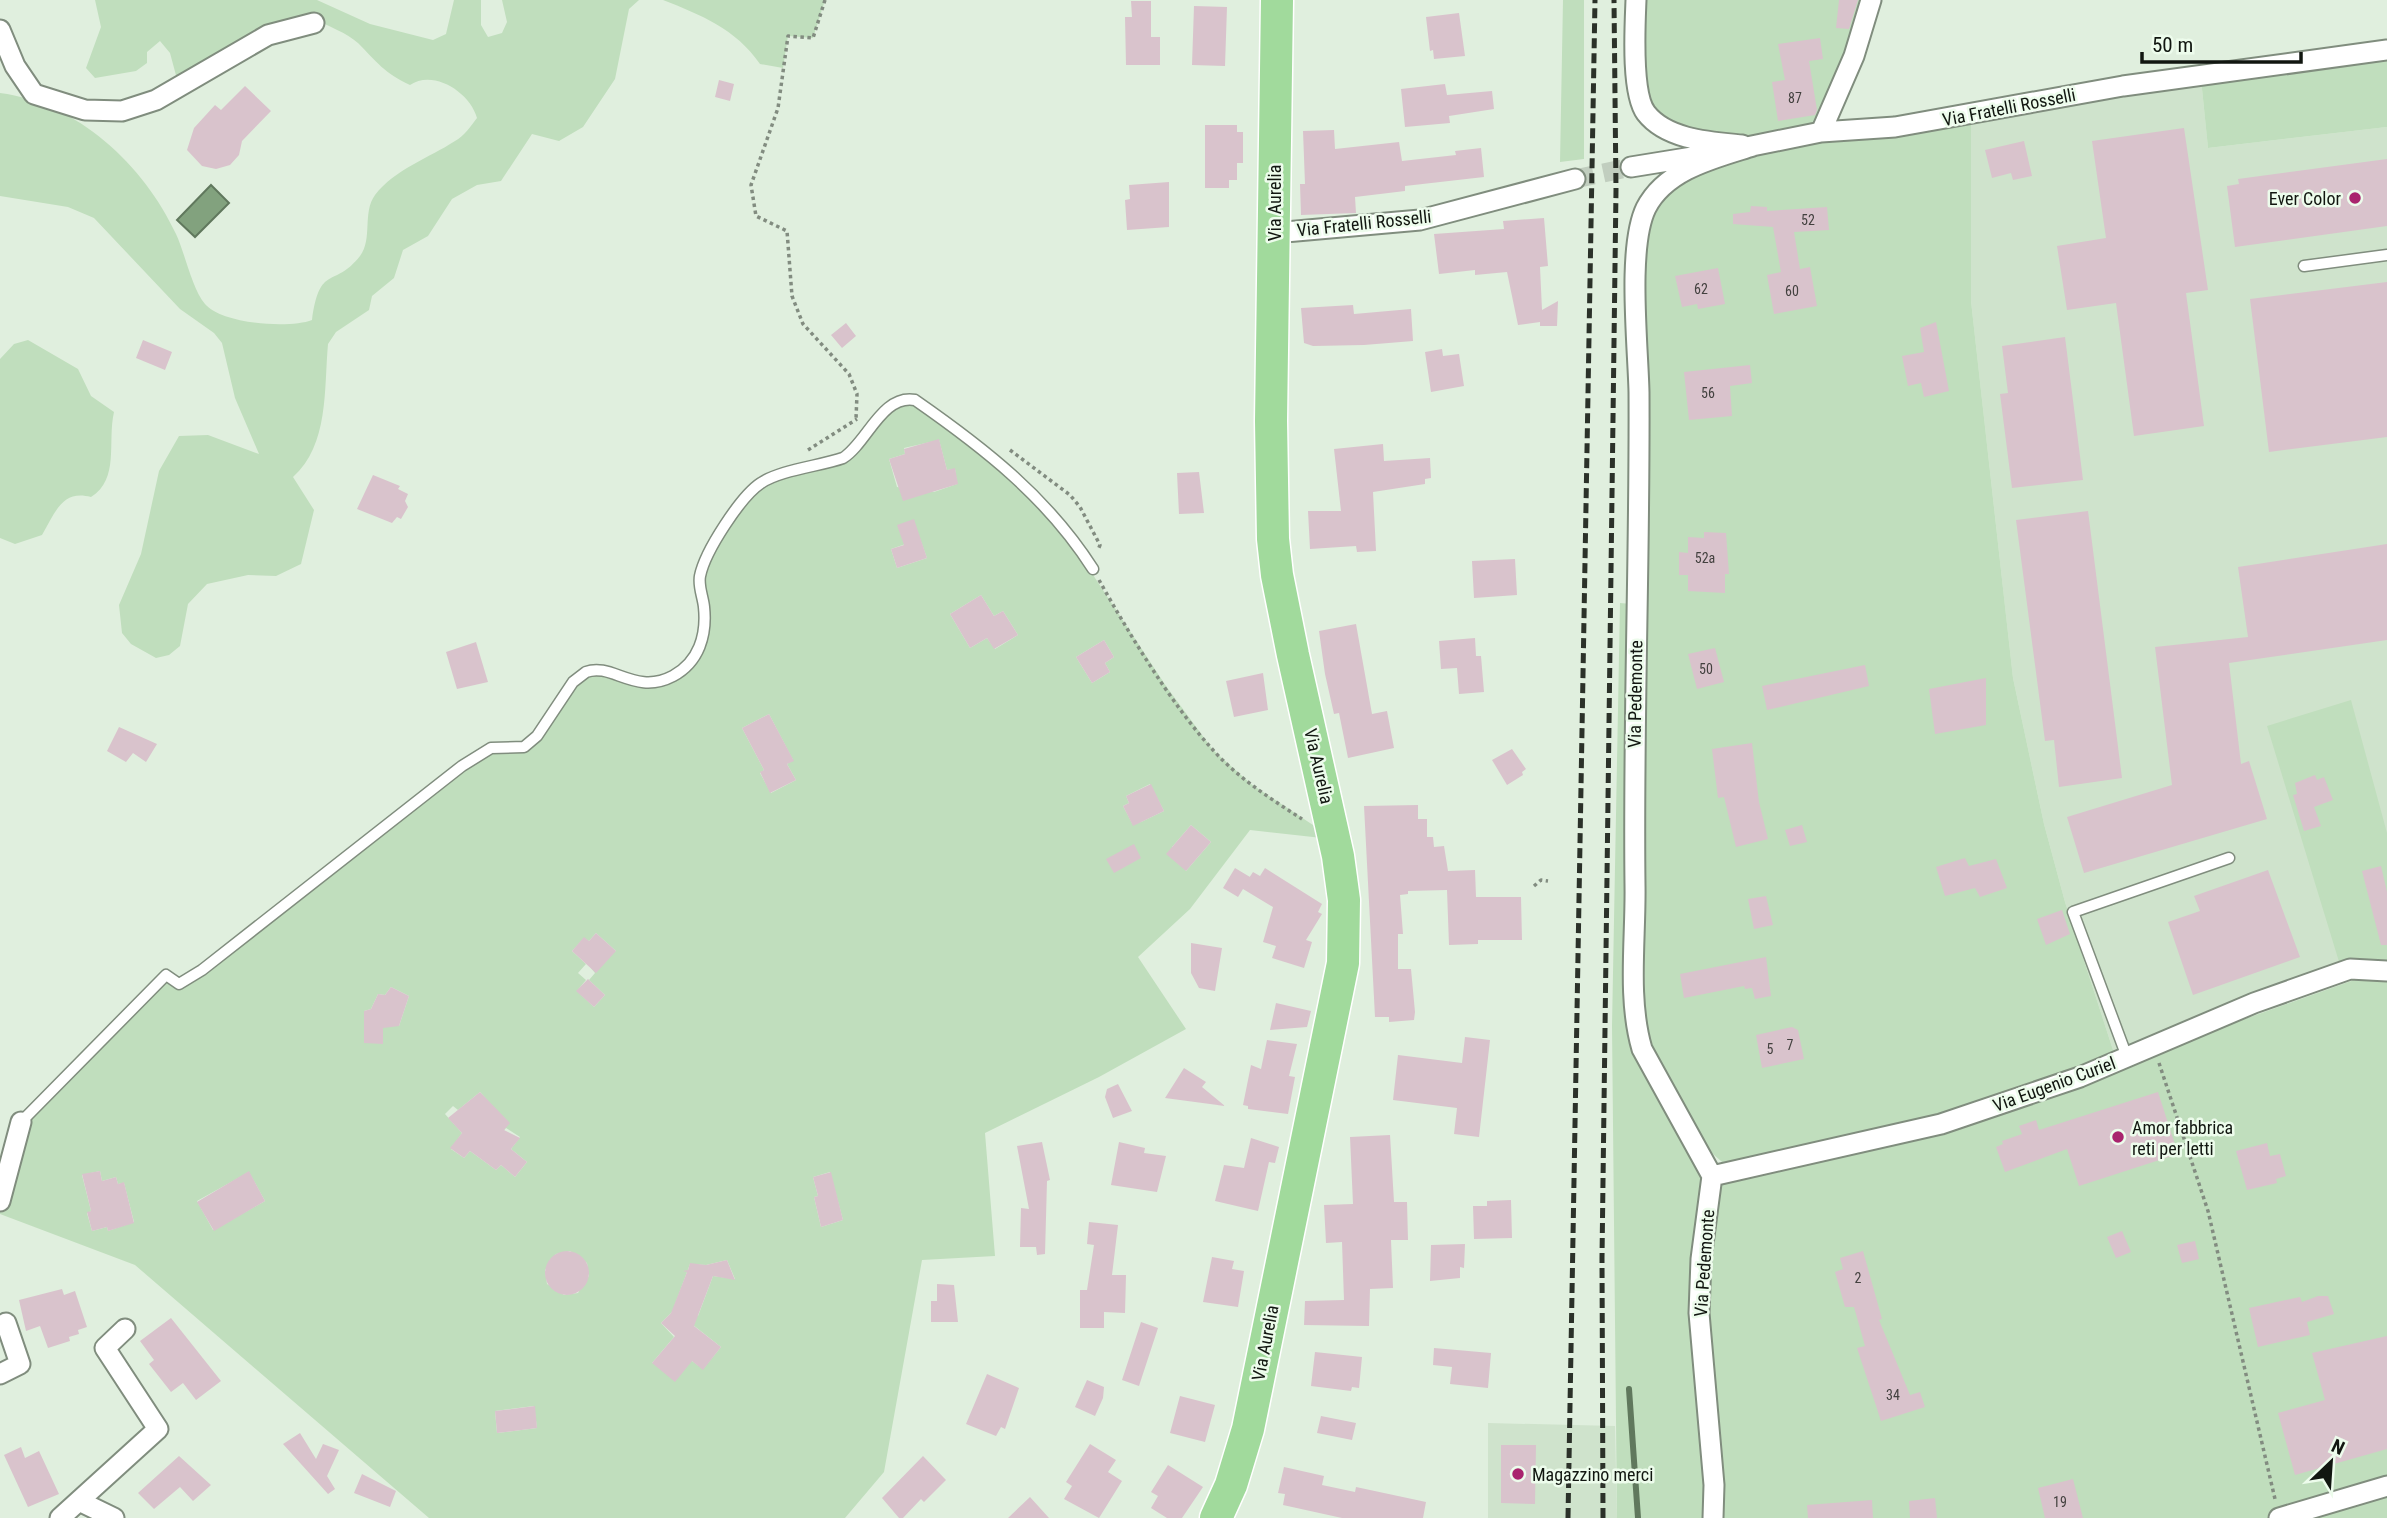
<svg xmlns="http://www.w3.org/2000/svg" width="2387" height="1518" viewBox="0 0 2387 1518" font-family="'Roboto Condensed',sans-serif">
<rect width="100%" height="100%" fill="#e0efde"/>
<path fill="#cfe3cc" d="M2201,79L2208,148L2387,127V966L2114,1053L2065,902L2044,824L2013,678L1971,301V120Z
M1488,1423L1615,1426L1617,1518H1488Z"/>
<path fill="#c0debd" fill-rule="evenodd" d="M95,0H317L370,24L433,40L446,34L454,0H481V25L488,37L502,33L507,22L502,0H639L629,9L615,79L583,127L559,141L532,134L501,181L477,185L452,199L428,236L403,250L394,278L372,296L369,310L336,332L328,344C324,389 329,445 293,477L314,510L301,564L276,576L248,575L207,584L188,604L180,646L169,655L156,658L131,644L122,633L119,605L141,554L159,471L179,436L208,435L259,454L235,398L222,343L214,333L180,309L94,218L68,207L0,196V93C78,103 144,165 176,234C185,253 192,289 205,304C222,324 289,329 312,320C320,263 334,289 360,256C373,239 362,213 375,195C395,169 429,158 455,141C464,136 471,126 477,118C470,92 433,69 410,85C384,73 377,62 358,43C347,33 328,26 314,19L177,79L170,53L160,41L147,52V63L136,71L95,78L86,68L101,27Z
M663,0H825L813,38L788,36L783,68L760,64C736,29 701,15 663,0Z
M1563,0H1584V159L1560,162Z
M1640,0H1866L1817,129L1753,141L1684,130L1649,109L1643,91Z
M2387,56V127L2208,148L2201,79Z
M1971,120V301L2013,678L2044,824L2065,902L2114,1053L1940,1119L1728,1167L1700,1143L1650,1049L1645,1032L1644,268C1646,247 1645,218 1659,200C1699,146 1902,130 1971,120Z
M28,340L78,369L91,396L114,412C107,442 120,479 91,497C62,489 55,513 42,535L15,544L0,538V359L14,344Z
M915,400L1053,514L1166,686L1213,750L1251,784L1322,831V838L1250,830L1190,909L1138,957L1186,1029L1099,1077L985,1133L995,1256L922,1260L884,1472L845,1518H429L135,1265L0,1214V1201L21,1122L166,975L179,984L491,748L524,747L561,700L590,670L656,682L688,665L704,637L700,576L742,501L764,481L843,458L892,403ZM939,440L947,470L955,469L957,484L934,492L897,487L889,459L905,454L904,448ZM920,539L927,558L897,568L891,549ZM981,595L994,616L1003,611L1018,635L995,649L987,638L970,648L950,614ZM1104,640L1114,657L1105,663L1110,672L1092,683L1076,657ZM769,714L793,760L787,764L796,780L771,793L760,773L764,770L742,728ZM1150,784L1164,811L1141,822L1132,823L1123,806L1129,803L1126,796ZM1191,825L1211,842L1186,871L1172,847ZM596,933L616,951L602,956L591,968L595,973L589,980L605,995L594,1007L577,991L586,980L578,973L586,964L572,951L584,938L589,941ZM391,987L409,996L399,1026L383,1023V1043H364V1011L371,1009L378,994L385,995ZM480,1092L496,1110L494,1141L506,1128L520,1137L511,1149L527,1162L515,1177L501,1165L496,1170L470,1151L464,1158L451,1149L462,1133L445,1114L453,1106L458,1110ZM100,1171L102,1181L116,1177L118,1184L124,1183L134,1222L108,1231L107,1227L92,1231L87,1213L91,1211L82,1175ZM249,1172L265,1201L213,1230L197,1201ZM830,1172L843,1220L821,1227L814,1197L818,1196L813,1177ZM570,1251L587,1263L589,1276L578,1293L564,1295L547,1284L545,1270L556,1254ZM727,1260L735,1279L713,1276L698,1316L674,1307L690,1264L706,1265ZM674,1310L721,1347L703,1369L692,1361L652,1363L674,1337L661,1323ZM534,1406L537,1428L497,1433L495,1411Z
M1620,603L1632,604L1630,1027L1705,1179L1708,1518H1617L1612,1026Z
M2351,700L2387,833V966L2340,965L2267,726Z
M2377,976H2387V1482L2268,1518H1717L1702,1313L1715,1179L1942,1127L2354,980Z
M2387,1489V1518H2290Z"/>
<path fill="#82a27e" stroke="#60785d" stroke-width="2" d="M211,185L229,203L195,237L177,220Z"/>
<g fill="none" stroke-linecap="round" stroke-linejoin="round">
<path stroke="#60785d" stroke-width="6" d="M1629,1389L1638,1518"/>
</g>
<path fill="#d9c3cc" d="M1839,0H1858L1849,29L1836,28Z
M1131,1H1151V37H1160V65H1126L1125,17H1132Z
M1194,6L1227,7L1225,66L1192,65Z
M1459,13L1465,56L1434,59L1433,50L1430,51L1426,17Z
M1820,38L1823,59L1809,61L1817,110L1815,115L1778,121L1772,82L1785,80L1778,44Z
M719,80L734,84L730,101L715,97Z
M1445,84L1447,95L1492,91L1494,109L1449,116L1450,123L1405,127L1401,89Z
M245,86L271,111L242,141L239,155L230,165L216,169L202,166L187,150L194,128L215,105L221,110Z
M1205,125H1237V132H1243V163H1237V180H1229V188H1205Z
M2184,128L2208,290L2186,293L2204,426L2134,436L2116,303L2067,310L2057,246L2106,238L2092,141Z
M1334,130L1335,149L1399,142L1402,161L1456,155L1455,151L1481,148L1484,177L1405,186V191L1355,197L1356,213L1301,215L1300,184H1305L1303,131Z
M2024,141L2032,176L2013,180L2011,173L1992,178L1985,150Z
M2387,159V226L2235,247L2227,186L2239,184L2238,179Z
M1169,182V227L1127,230L1125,200L1130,199L1129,185Z
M1751,206L1767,207V211L1827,207L1829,230L1794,232L1800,269L1810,267L1817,306L1774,314L1767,275L1781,272L1773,227L1733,224V214L1750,212Z
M1544,218L1548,266L1540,267L1542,310L1558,301L1557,326H1540V322L1518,325L1507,272L1475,275V270L1439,274L1434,234L1504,229L1503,221Z
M1718,268L1725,304L1698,309L1697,304L1682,307L1675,276Z
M2387,282V437L2269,452L2250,299Z
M1353,305L1354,314L1411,309L1413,341L1364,345L1313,346L1304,343L1301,308Z
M1936,322L1949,391L1924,397L1921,383L1908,386L1902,356L1924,352L1920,328Z
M846,323L856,336L842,348L831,335Z
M2065,337L2083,480L2012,488L2000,394L2008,393L2002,346Z
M143,340L172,352L165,370L136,358Z
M1442,349L1443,356L1459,354L1464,386L1431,392L1425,352Z
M1750,365L1752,383L1730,386L1732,416L1689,420L1684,372Z
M939,439L947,470L955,468L958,484L903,501L889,459L905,454L904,449Z
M1383,444L1384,461L1430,458L1431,478L1425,479V484L1373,492L1376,551L1357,552L1356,546L1310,549L1308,511H1341L1334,449Z
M1199,472L1204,513L1179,514L1177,473Z
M373,475L400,486L398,489L408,494L405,501L408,507L401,519L397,517L392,523L357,509Z
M2088,511L2122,778L2059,787L2054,740L2045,741L2016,520Z
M914,519L927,558L897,568L891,549L904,545L897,525Z
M1704,532L1726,533L1729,574H1725V593L1688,591V575H1679V552L1688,553V537L1704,538Z
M2387,544V640L2229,663L2241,764L2249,761L2267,819L2084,873L2067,817L2172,785L2155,647L2248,637L2238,567Z
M1515,559L1517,595L1474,598L1472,561Z
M981,595L994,616L1003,611L1018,635L994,649L987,638L970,648L950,614Z
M1356,624L1372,714L1387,711L1394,748L1348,758L1339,713L1334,714L1325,674L1319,631Z
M1475,638L1476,656H1481L1484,692L1459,694L1457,668L1441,669L1439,641Z
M1104,640L1114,657L1105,663L1110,672L1092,683L1076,657Z
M476,642L488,682L457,689L446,652Z
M1715,648L1724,682L1697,689L1688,654Z
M1865,665L1869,686L1767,710L1762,686Z
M1263,673L1268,710L1234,717L1226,681Z
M1986,678V725L1935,734L1929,689Z
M769,714L794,761L787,764L796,780L770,793L760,772L764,770L742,728Z
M119,727L157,744L146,762L133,753L126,762L107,751Z
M1752,743L1759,802L1768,839L1736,847L1724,797L1718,798L1712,749Z
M1512,749L1526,769L1522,772L1523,775L1507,785L1492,760Z
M2315,775L2317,780L2324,777L2333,800L2314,807L2321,826L2304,831L2293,795L2297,794L2295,783Z
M1151,784L1164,811L1133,826L1123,806L1129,803L1126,796Z
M1418,805V819H1427V837H1433L1434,847L1444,846L1448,871L1475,870L1476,897H1521L1522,940H1478V944L1449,945L1447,890L1408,891V894L1400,895L1403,934H1398V969H1411L1415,1012L1414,1020L1389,1022V1017H1375L1364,806Z
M1191,825L1211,842L1186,871L1166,854Z
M1802,825L1807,842L1790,846L1785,830Z
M1134,844L1141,858L1114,873L1106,859Z
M1965,858L1969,866L1996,859L2007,888L1980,897L1975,888L1945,896L1936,867Z
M2381,866L2387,892V945H2381L2362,871Z
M1235,868L1250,877L1245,884L1253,872L1260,876L1265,868L1322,904L1318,912L1322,914L1306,940L1312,942L1304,968L1272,958L1276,946L1263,942L1273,907L1243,889L1238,897L1223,888Z
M2268,870L2300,957L2193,995L2168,922L2200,911L2194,896Z
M1766,896L1773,925L1754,929L1748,899Z
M2062,910L2070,934L2046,945L2037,919Z
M596,933L616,951L596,973L572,951L584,937L589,941Z
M1191,943L1222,948L1215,991L1199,988L1191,973Z
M1766,957L1771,996L1755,999L1752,988L1745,989L1744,986L1684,998L1680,974Z
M588,979L605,995L594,1007L576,991Z
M391,987L409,996L399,1026L383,1028V1044L364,1043V1011L371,1009L378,994L385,995Z
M1276,1003L1311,1011L1307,1027L1270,1030Z
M1792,1027L1798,1030L1804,1059L1762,1068L1756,1035Z
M1465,1037L1490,1040L1479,1137L1454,1134L1457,1108L1393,1100L1398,1055L1462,1063Z
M1267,1040L1297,1044L1289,1076L1295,1077L1288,1114L1248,1109V1106L1243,1105L1251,1065L1261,1069Z
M1184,1068L1206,1082L1202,1087L1225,1106L1165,1098Z
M1118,1084L1132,1111L1113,1118L1105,1097L1107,1089Z
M480,1092L510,1123L504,1130L520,1138L511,1149L527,1162L515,1177L501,1165L496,1170L470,1151L464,1158L450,1148L462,1133L448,1118Z
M2158,1092L2178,1154L2079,1186L2067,1149L2005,1172L1996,1147L2003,1144L2002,1141L2022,1134L2019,1126L2036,1120L2039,1130Z
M1390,1135L1394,1202H1407L1408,1240H1391L1393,1288L1370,1289L1369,1326L1304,1325L1305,1301L1344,1300L1342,1242L1326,1243L1324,1205L1353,1204L1350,1137Z
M1251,1138L1279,1147L1275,1163L1269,1162L1258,1211L1215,1201L1224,1165L1244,1168Z
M1042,1142L1050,1180L1047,1181L1045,1254L1037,1255L1036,1247H1020L1021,1208L1029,1209L1017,1146Z
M1119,1142L1145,1148L1144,1153L1166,1156L1157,1192L1111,1185Z
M2267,1143L2270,1156L2280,1154L2286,1176L2276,1179L2277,1183L2247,1190L2236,1151Z
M100,1171L102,1181L116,1177L118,1184L124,1182L134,1223L108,1231L107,1227L92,1231L87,1212L91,1211L82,1174Z
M249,1171L265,1201L214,1231L197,1202Z
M831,1172L843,1220L821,1227L814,1197L818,1196L813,1177Z
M1511,1200L1512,1238L1474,1239L1473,1206H1487V1201Z
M1089,1222L1118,1225L1112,1275H1126L1125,1313L1104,1312V1328H1080V1290H1087L1094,1245L1087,1244Z
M2122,1231L2131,1252L2116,1258L2107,1237Z
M2195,1241L2199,1259L2182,1263L2177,1245Z
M1465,1244L1464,1268L1460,1267V1278L1430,1281L1431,1245Z
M545 1273a22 22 0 1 1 44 0a22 22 0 1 1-44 0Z
M1863,1251L1882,1319L1879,1320L1910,1395L1920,1392L1925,1407L1881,1421L1857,1348L1865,1346L1854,1307H1845L1835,1272L1843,1269L1840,1258Z
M1212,1257L1234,1261L1232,1269L1244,1271L1238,1307L1203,1302Z
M727,1260L735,1280L713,1276L694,1326L721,1347L703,1370L692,1361L675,1382L652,1363L675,1336L661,1323L671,1313L687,1272L683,1271L688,1270L690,1263L706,1265Z
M937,1284L954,1285L958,1322H931V1301H937Z
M62,1289L64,1295L75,1291L87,1327L78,1330L79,1334L69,1337L70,1341L48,1348L40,1326L26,1331L19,1300Z
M2318,1296H2328L2334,1314L2307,1322L2310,1335L2258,1347L2249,1308L2300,1297L2302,1302Z
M171,1318L221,1381L196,1400L183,1383L171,1392L149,1364L154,1360L140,1341Z
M1141,1322L1158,1328L1139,1386L1122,1380Z
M2387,1336V1449L2295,1475L2278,1413L2325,1400L2312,1353Z
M1434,1348L1491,1353L1488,1388L1450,1384L1452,1367L1433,1365Z
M1315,1352L1362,1357L1359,1388L1352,1387L1351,1391L1311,1386Z
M987,1374L1019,1388L1005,1429L1001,1427L996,1436L966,1424Z
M1087,1380L1104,1387L1103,1398L1095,1416L1075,1407Z
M1180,1396L1215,1405L1205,1442L1170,1433Z
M535,1406L537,1428L497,1433L495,1411Z
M1321,1416L1356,1423L1352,1440L1317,1433Z
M300,1433L316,1459L323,1444L339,1450L327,1476L335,1489L328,1494L283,1444Z
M1090,1444L1116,1460L1108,1472L1122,1481L1099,1518L1064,1499L1072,1486L1066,1482Z
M1501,1445H1536L1535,1504L1501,1503Z
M21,1447L25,1458L39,1451L59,1494L28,1507L4,1455Z
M179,1456L211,1485L193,1501L180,1487L154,1509L138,1493Z
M923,1456L946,1480L924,1502L921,1499L903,1518H899L882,1498Z
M1168,1465L1203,1487L1182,1518H1167L1151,1508L1158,1496L1151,1492Z
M1284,1467L1324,1476L1322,1485L1355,1492L1356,1487L1426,1502L1423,1518H1342L1283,1505L1285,1494L1278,1493Z
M362,1474L396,1491L390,1507L354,1493Z
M2073,1479L2083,1518H2045L2038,1488Z
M1030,1497L1049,1518H1008Z
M1935,1498L1937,1518H1910L1909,1501Z
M1872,1500L1873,1518H1808L1807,1505Z"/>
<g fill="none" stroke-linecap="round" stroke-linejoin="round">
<path stroke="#c1cebf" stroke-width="19" stroke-dasharray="19 10" stroke-linecap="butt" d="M1575,179L1631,167"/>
<defs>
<path id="service" d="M2304,266L2387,255
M2127,1057L2073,912L2229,858
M21,1122L166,975L179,984L202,970L462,766L491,748L524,747L537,736L573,682L586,672C612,662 635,696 673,676C699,662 707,635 704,607C703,597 698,586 700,576C705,551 741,496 761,483C780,470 820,466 843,458C867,443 882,394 915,400C984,448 1047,497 1093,569"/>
<path id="minor" d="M1636,0C1635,26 1631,93 1646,113C1667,140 1711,142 1742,145
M0,30L15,66L34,94L85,110L122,111L156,100L268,35L314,23
M1821,132L1854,56L1871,0
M1742,148L1821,132L1895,127L2123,86L2387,50
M1631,167L1705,155
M1274,233L1420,220L1575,179
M1712,1176L1941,1124L2080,1077L2254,1003L2350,969L2387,971
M0,1201L21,1122
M0,1374L20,1364L6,1323
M79,1501L114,1518
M60,1518L158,1429L105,1348L125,1329
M1713,1518L1714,1485L1699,1313L1701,1259L1712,1176L1642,1049C1627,998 1636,938 1635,885C1633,721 1640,557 1639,392C1638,346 1627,247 1646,208C1666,169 1715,158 1753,146
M2279,1518L2387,1486"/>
<path id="primary" d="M1216,1518L1231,1485L1248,1429L1343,963L1344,900L1338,856L1293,655L1277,575L1273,539L1271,421L1277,0"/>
</defs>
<use href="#service" stroke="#808d7e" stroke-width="13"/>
<use href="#minor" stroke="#808d7e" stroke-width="23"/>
<use href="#primary" stroke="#fff" stroke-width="35"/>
<path stroke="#828c80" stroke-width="3.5" stroke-dasharray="3.5 3.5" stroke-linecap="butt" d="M825,0L813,38L788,36L778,108L751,185L756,216L787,231L792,296L803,324L849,374L857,394L856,419
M808,450L857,419
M1010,450L1070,495L1080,507L1100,545L1098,550
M1099,580C1130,635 1171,704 1213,750C1238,778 1271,799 1302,819
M1534,886L1541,880L1548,881
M2159,1063L2208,1211L2275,1499"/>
<use href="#service" stroke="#fff" stroke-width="10"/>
<use href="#minor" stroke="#fff" stroke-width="19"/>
<use href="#primary" stroke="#a1da9c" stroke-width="32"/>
<path stroke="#2b3129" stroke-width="5" stroke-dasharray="10 5" stroke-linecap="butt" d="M1568,1518L1595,0
M1603,1518L1602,1258L1616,190L1614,0"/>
</g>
<g fill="#a9246e" stroke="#edfcec" stroke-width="2.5">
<circle cx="2355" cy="198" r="7"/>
<circle cx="2118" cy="1137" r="7"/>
<circle cx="1518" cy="1474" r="7"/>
</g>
<g text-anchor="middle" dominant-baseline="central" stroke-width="5" stroke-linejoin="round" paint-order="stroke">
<g font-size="14" fill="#43413f">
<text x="1795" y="98">87</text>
<text x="1808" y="220">52</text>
<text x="1701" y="289">62</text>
<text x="1792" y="291">60</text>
<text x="1708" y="393">56</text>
<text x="1705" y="558">52a</text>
<text x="1706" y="669">50</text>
<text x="1790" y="1045">7</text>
<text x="1770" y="1049">5</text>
<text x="1858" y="1278">2</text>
<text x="1893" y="1395">34</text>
<text x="2060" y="1502">19</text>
</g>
<g font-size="18" fill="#111610" stroke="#edfcec">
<text transform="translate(2009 107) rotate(-11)">Via Fratelli Rosselli</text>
<text transform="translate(1274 203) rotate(-90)">Via Aurelia</text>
<text transform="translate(1364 223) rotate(-6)">Via Fratelli Rosselli</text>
<text transform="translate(1635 694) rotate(-89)">Via Pedemonte</text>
<text transform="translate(1319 766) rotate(77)">Via Aurelia</text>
<text transform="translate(2054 1084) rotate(-20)">Via Eugenio Curiel</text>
<text transform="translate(1704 1263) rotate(-86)">Via Pedemonte</text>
<text transform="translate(1265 1343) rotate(-79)">Via Aurelia</text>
</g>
<g font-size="18" fill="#111610" stroke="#edfcec" text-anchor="start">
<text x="2341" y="198" text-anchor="end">Ever Color</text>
<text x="2132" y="1127">Amor fabbrica<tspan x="2132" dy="21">reti per letti</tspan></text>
<text x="1532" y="1474">Magazzino merci</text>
</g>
</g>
<g transform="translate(2331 1462) rotate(25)" stroke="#edfcec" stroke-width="5" paint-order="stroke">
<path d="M0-5L12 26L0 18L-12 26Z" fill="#111610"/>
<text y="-10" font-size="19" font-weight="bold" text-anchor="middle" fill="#111610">N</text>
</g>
<path d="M2142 52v10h159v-10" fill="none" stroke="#111610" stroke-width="3.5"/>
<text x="2152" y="52" font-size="21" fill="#111610" stroke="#edfcec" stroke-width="5" paint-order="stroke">50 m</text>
</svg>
